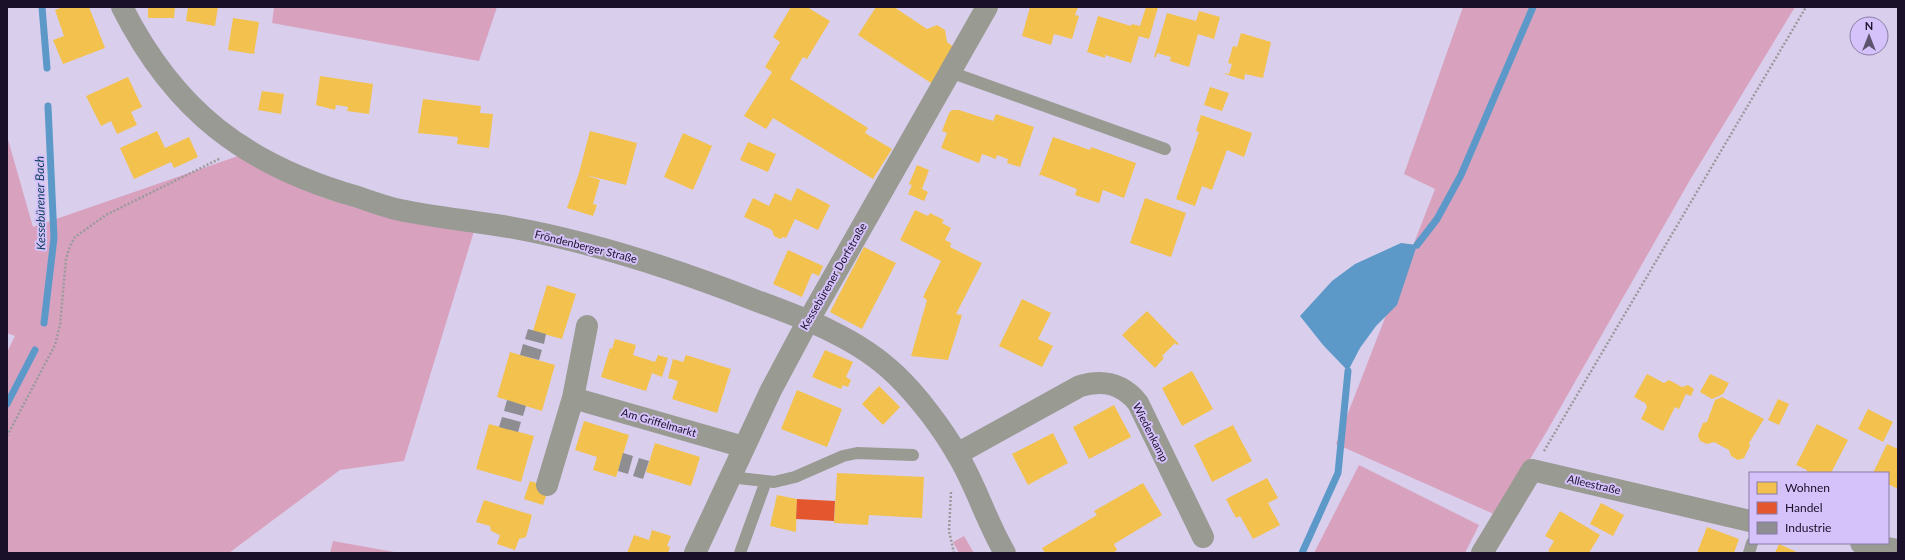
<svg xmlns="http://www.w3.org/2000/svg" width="1905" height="560" viewBox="0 0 1905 560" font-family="Lato,sans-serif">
<rect width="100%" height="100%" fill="#d9cfed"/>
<path fill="#d8a2bf" d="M274,7H497L479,61L272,23Z
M1463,7H1795L1690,180L1547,431L1496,515L1336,444L1435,189L1404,174Z
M7,136L33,227L238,156L277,178L324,198L394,219L474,231L404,461L340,470L229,553H7V352L15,336L7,333Z
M1359,465L1479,525L1465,553H1314Z
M964,536L974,553H959L953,542Z
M333,541L400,553H330Z"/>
<path fill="#5d99c8" d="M1401,243L1417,245L1397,305L1376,326L1360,348L1348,371L1323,345L1300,316L1332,281L1355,264Z"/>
<path fill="#f2c14e" d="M63,7H89L105,48L63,64L53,40L64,36L55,10Z
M148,7H175L174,18H148Z
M188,7H218L215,26L186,21Z
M791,7H807L830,21L807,59L803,57L790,79L868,128L865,133L892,149L873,179L773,118L766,129L744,116L772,72L765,67L780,42L773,37Z
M876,7H894L927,29L937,25L945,30L947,42L955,48L934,85L858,35Z
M1030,7H1078L1075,15L1079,16L1072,39L1054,34L1051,45L1022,36Z
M1146,7H1158L1149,39L1139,36L1131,63L1105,55V58L1087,52L1098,16L1131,26L1132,24L1140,26Z
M1199,11L1220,17L1214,39L1198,34L1189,67L1170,61L1171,57L1157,53L1156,57H1154L1167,13L1196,21Z
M233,18L259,22L254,54L228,50Z
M1241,33L1271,42L1263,78L1245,74L1244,80L1225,74V73L1229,74L1232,64L1228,63L1233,46L1237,47Z
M320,76L373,84L369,114L347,111L348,107L336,105L335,110L316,105Z
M128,77L142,107L131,112L137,125L117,134L111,121L101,126L86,96Z
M1210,87L1229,93L1222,111L1204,105Z
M262,91L284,94L281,114L258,110Z
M423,99L481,106L480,113L493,114L489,148L457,144L458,137L418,133Z
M952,110H959L993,121L996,114L1034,127L1020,167L1007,163L1008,159L997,155L996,159L982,154L979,163L941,148L947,133L942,131L949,113Z
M1201,115L1252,133L1244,157L1227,150L1212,190L1202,186L1195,206L1176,199L1199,132L1196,131Z
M157,131L165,148L189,137L198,157L174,168L171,162L134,179L120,148Z
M590,131L637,143L626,185L586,175L600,180L593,204L597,205L593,216L567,208L579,173Z
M683,133L712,146L693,190L664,177Z
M1053,137L1090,150L1091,147L1136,163L1124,198L1103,190L1099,203L1075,195L1077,189L1041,175L1039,176Z
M748,142L776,154L768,172L740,160Z
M917,165L929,170L922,189L928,192L924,201L908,194L912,185L909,184Z
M797,188L830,205L818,230L795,219L786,238L783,237L780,239L774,236L772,230L744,217L753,198L769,206L775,193L791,201Z
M1145,198L1186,213L1171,257L1130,243Z
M915,210L928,216L930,213L944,220L942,223L951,228L945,240L951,243L950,247L982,263L956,314L962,315L948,360L911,356L927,300L923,297L941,261L900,240Z
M864,247L896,263L862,329L830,312Z
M788,250L823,266L819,276L812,273L802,297L773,284Z
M547,285L576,294L562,339L533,331Z
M1022,299L1051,313L1038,339L1053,346L1042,367L999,346Z
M1147,311L1179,344L1177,345L1175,343L1162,356L1164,358L1155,368L1122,335Z
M615,339L636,345L633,355L655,362L658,355L668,358L662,377L652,373L646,391L601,377L610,348L612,349Z
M825,350L853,362L846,377L851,380L848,387L843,385L841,389L812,377Z
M510,352L555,365L542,411L497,397Z
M686,355L731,369L717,413L672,399L678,381L668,378L673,359L683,362Z
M1192,371L1213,409L1182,426L1162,388Z
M1647,374L1664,383L1669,380L1682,387L1688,385L1694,389L1691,396L1686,394L1679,409L1675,407L1663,431L1641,419L1647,407L1645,403L1634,397Z
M1710,374L1729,383L1723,394L1712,399L1700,392Z
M879,386L900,407L883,425L862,404Z
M797,390L842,409L827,447L781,429Z
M1722,397L1764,419L1749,443L1750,446L1744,458L1738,460L1731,456L1729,450L1714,442L1707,444L1700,441L1698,435L1703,423L1707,422L1715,400Z
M1778,399L1789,404L1779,425L1768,420Z
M1114,405L1131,437L1089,459L1073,427Z
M1868,409L1893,422L1883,442L1858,429Z
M584,421L629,435L616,477L593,470L597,457L575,450Z
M489,424L534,436L521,482L476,469Z
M1817,424L1848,440L1831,473H1807V470L1796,465Z
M1233,425L1252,461L1212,482L1194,445Z
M1053,433L1068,463L1028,485L1012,454Z
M655,443L700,457L691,486L646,472Z
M1887,444L1898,449V489L1888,484V473H1873Z
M837,473L924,477L922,518L869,515L868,525L834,523Z
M1267,478L1278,498L1268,503L1280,525L1253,539L1240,516L1236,518L1226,499Z
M530,481L549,487L543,505L524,499Z
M1143,483L1162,515L1114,544L1117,550L1113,553H1045L1042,548L1097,515L1094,511Z
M777,495L797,499L796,532L770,526Z
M484,500L532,515L526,537L519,539L515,550L497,544L500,535L491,531L490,526L476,522Z
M1601,503L1624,515L1613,536L1590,524Z
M1560,511L1600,535L1589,553H1552L1548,551L1554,541L1545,536Z
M1707,527L1739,539L1734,553H1697Z
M652,530L671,536L667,546L670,547L668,553H627L634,535L649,540Z
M1779,544L1799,553H1775Z"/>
<path fill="#e4572e" d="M797,499L835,501L834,521L796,519Z"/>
<path fill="#8d8d92" d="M528,329L546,334L544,344L525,339Z
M523,344L542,350L539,360L520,355Z
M507,400L526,406L523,416L504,411Z
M502,417L521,422L518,432L499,427Z
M623,453L633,456L628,474L618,471Z
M639,458L649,461L643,479L633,476Z"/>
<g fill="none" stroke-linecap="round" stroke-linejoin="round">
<path stroke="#5d99c8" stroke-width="7" d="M42,7L47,68
M1417,245L1437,219L1461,175L1533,7
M44,323L54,238L48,106
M7,404L35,350
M1302,553L1338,473L1348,371"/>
<path stroke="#9c999c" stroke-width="2.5" stroke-dasharray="2 2" stroke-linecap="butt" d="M7,436L55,345L60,325L66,259L70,246L75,237L106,215L221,158
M1544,451L1806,7
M951,492L949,531L954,553"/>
<path stroke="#999a92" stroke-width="12" d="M950,72L1165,149
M730,477L774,482L795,477L843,456L857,453L913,455
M740,553L766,481
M1749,553L1752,543"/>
<path stroke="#999a92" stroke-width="22" d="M573,398L744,447
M957,454L1080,386C1104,379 1123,384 1138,403L1203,537
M547,485L573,398L587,326
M1861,543L1898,550
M695,553L771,390L802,332L987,7
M1482,553L1532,470L1750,521"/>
<path stroke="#9a9a95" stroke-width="22" d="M122,7C175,112 246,165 358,197C372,202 386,207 400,210C438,218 476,221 514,228C597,243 678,270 757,301C806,319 858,338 896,375C918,396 942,428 957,454C976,485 986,521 1005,553"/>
</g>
<g text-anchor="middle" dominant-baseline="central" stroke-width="4" stroke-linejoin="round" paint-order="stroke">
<g font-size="11" fill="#1a1029" stroke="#d5c2fa">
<text transform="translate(586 246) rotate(14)">Fröndenberger Straße</text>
<text transform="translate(833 276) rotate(-60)">Kessebürener Dorfstraße</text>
<text transform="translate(659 422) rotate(16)">Am Griffelmarkt</text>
<text transform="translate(1151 432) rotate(63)">Wiedenkamp</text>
<text transform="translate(1594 484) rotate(13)">Alleestraße</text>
</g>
<g font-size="12" font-style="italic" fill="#083a56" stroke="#d5c2fa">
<text transform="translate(40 203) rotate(-91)">Kessebürener Bach</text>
</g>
</g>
<rect width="1905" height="560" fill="none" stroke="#1a1029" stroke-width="16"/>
<rect x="1749" y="472" width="140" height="72" fill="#d5c2fa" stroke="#8a7ba6"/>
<rect x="1757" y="482" width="20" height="12" fill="#f2c14e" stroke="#8a7ba6"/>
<text x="1785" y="492" font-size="12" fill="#1a1029">Wohnen</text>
<rect x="1757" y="502" width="20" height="12" fill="#e4572e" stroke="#8a7ba6"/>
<text x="1785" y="512" font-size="12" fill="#1a1029">Handel</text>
<rect x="1757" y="522" width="20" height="12" fill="#8d8d92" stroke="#8a7ba6"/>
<text x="1785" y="532" font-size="12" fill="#1a1029">Industrie</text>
<g transform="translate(1869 36)"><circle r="19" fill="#d5c2fa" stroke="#8a7ba6"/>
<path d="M0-3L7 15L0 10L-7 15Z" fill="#5d536e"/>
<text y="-6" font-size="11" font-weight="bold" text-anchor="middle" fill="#1a1029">N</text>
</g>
</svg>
